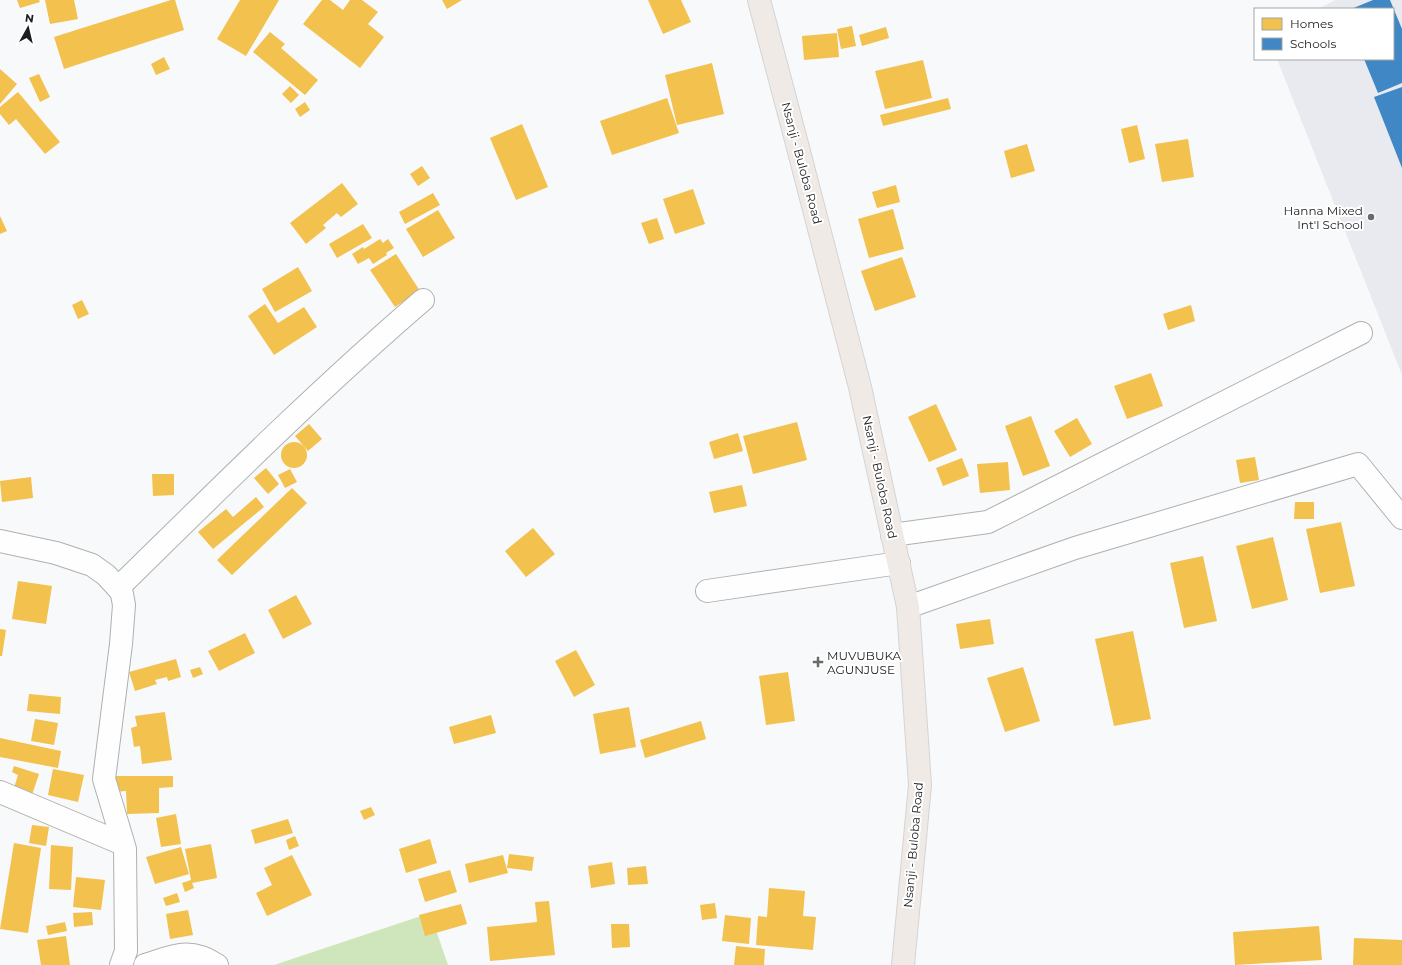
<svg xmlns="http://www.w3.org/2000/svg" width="1402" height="965" viewBox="0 0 1402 965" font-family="Montserrat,sans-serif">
<rect width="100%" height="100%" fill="#f8f9fa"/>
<path fill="#e8eaf0" d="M1335,0H1402V375L1277,59H1393V9H1318Z"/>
<path fill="#cfe5bc" d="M430,913L448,965H274Z"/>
<path fill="#f2c14e" d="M17,0H39L40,2L20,8Z
M45,0H74L78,19L50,24Z
M171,0H175L184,30L64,69L54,37Z
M240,0H279L246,56L217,39Z
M322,0H330L343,10L350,0H362L378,12L368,24L384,37L360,68L303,24Z
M442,0H462L447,9Z
M648,0H681L691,22L663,34Z
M852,26L856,46L841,49L837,29Z
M886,27L889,38L862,46L859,35Z
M270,32L285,44L281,48L318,80L305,95L253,52Z
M837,33L839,57L804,60L802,36Z
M164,57L170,69L156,75L151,64Z
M923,60L932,98L885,109L875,71Z
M712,63L724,114L677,125L665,75Z
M0,69L17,84L0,104Z
M39,74L50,97L40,102L29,78Z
M290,86L299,95L291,103L282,94Z
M18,92L60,142L45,154L16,119L9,125L0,114V107Z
M667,98L679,133L612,155L600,121Z
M948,98L951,109L883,126L880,115Z
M305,102L310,110L300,117L295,109Z
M522,124L548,187L516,200L490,138Z
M1137,125L1145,159L1129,163L1121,129Z
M1188,139L1194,177L1162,182L1155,144Z
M1027,144L1035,171L1011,178L1004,151Z
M422,166L430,178L418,186L410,174Z
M342,183L358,204L341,217L337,213L323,225L326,228L306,244L290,223Z
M896,185L900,202L877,208L872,192Z
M693,189L705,224L675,234L663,199Z
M433,193L440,205L405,224L399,212Z
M893,209L904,249L869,258L858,219Z
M438,210L455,238L423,257L406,229Z
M0,216L7,231L0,234Z
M657,218L664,239L649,244L641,223Z
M363,224L372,238L337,258L329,244Z
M380,239L383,243L388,239L394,248L386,253L387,255L373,264L369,258L358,264L352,254L363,247L364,249Z
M396,254L420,291L395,307L370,270Z
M902,257L916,297L875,311L861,271Z
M298,267L312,291L275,312L262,289Z
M82,300L89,314L78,319L72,305Z
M265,304L278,323L304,307L317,327L274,355L248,316Z
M1191,305L1195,321L1168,330L1163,314Z
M1151,373L1163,406L1127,419L1114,386Z
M936,404L957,450L929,462L908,417Z
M1031,416L1050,466L1023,476L1005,426Z
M1077,418L1092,444L1070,457L1054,431Z
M797,422L807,460L753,474L743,436Z
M309,424L322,439L308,451L295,436Z
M738,433L743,451L714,459L709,442Z
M281 455a13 13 0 1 1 26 0a13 13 0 1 1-26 0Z
M1255,457L1259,480L1240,483L1236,460Z
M962,458L969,476L943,486L936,468Z
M1008,462L1010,490L980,493L977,464Z
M266,468L279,484L268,494L254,478Z
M290,469L297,482L285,488L278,475Z
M152,474H174V495L153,496Z
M31,477L33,498L2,502L0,481Z
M742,485L747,506L714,513L709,492Z
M292,488L307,503L232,575L217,560Z
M256,497L264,507L213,549L198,532L226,509L233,517Z
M1295,502H1314V519H1294Z
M1341,522L1355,586L1320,593L1306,529Z
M533,528L555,554L526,577L505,551Z
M1273,537L1288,600L1252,609L1236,546Z
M1203,556L1217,621L1184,628L1170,563Z
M18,581L52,586L46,624L12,619Z
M296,595L312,624L283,639L268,610Z
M990,619L994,644L960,649L956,624Z
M0,629L6,630L2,656H0Z
M1133,631L1151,719L1114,726L1095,639Z
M245,633L255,653L219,671L208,651Z
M576,650L595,685L574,697L555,661Z
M176,659L181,677L168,681L167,677L155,680L157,684L135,691L129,672Z
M200,667L203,674L193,678L190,670Z
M1023,667L1040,721L1005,732L987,678Z
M788,672L795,721L766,725L759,676Z
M29,694L61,697L60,714L27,711Z
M629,707L636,747L600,754L593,714Z
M165,712L172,760L142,764L140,746L134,747L131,728L137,726L135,716Z
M491,715L496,733L454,744L449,727Z
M35,719L58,723L54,745L31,741Z
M701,721L706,739L645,758L640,740Z
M0,738L61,751L58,768L0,757Z
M14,766L39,774L31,798L13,791L18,775L12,772Z
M53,769L84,775L78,802L48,795Z
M114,776H173V787L159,788V813L127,814L126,791L114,792Z
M371,807L375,815L364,820L360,811Z
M176,814L181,844L161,847L156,818Z
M288,819L293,833L255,844L251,830Z
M32,825L49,827L46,846L29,843Z
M295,836L299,846L289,850L286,840Z
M430,839L437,863L406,873L399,849Z
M14,843L41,848L28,933L0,929Z
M211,844L217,878L192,883L194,888L185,892L182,883L191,880L185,849Z
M51,845L73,847L71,890L49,889Z
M181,847L189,874L155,884L146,857Z
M509,854L534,857L532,871L507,868Z
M292,855L312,895L267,916L256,893L272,885L264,868Z
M503,855L508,873L469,883L465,864Z
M612,862L615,884L591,888L588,866Z
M646,866L648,884L628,885L627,868Z
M450,870L457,892L425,902L418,879Z
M76,877L105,880L101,910L73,907Z
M769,888L805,891L803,916L816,917L813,950L756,945L758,916L767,917Z
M177,893L180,902L166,906L163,898Z
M549,901L555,955L490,961L487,927L537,922L535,902Z
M715,903L717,918L702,920L700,905Z
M461,904L467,924L425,936L419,915Z
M188,910L193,935L170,939L166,914Z
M92,912L93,925L74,927L73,913Z
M725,915L751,918L749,944L722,941Z
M65,922L67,931L48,935L46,926Z
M611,924H629L630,947L612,948Z
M1319,926L1322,960L1235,965L1233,932Z
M66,936L70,965H41L37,940Z
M1354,938L1402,940V965H1353Z
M736,946L765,949L764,965H734Z"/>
<path fill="#3f88c5" d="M1373,0H1390L1402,29V83L1378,93L1364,59H1393V9H1351Z
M1402,87V168L1374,97Z"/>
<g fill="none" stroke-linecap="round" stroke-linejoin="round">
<defs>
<path id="minor" d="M892,535L988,522L1361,333
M0,541L56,553L92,565L106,575L118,588L122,594L124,605L121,644L104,779L125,849L126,951L121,965
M118,588C218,490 317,391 423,300
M707,591L899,563
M908,607L1075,548L1358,464L1402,518
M0,792L123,844
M145,965C174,956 189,947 217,965"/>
<path id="major" d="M759,0L796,140L860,387L908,607L920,785L903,965"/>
</defs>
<use href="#minor" stroke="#afb0b1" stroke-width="24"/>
<use href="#major" stroke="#d4d4d5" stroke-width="24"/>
<use href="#minor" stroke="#fefefe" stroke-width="22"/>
<use href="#major" stroke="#f0eae6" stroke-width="22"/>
</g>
<g fill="#696a6b" stroke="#fff" stroke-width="1.5">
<circle cx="1371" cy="217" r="4"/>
<path d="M816 656h4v4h4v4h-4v4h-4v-4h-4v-4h4z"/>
</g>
<g text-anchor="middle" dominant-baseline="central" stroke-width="4" stroke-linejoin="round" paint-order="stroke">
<g font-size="12" fill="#1c1d1e" stroke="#fff">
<text transform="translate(802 163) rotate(75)">Nsanji - Buloba Road</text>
<text transform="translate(880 477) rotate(78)">Nsanji - Buloba Road</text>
<text transform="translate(913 845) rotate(-85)">Nsanji - Buloba Road</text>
</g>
<g font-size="12" fill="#1c1d1e" stroke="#fff" text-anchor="end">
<text x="1363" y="210">Hanna Mixed<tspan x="1363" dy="14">Int'l School</tspan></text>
<text x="827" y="655" text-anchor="start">MUVUBUKA<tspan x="827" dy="14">AGUNJUSE</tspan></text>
</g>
</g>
<rect x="1254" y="8" width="140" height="52" fill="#ffffff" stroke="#a4a5a5"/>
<rect x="1262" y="18" width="20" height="12" fill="#f2c14e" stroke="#a4a5a5"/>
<text x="1290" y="28" font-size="12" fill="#1c1d1e">Homes</text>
<rect x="1262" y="38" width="20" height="12" fill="#3f88c5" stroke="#a4a5a5"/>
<text x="1290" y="48" font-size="12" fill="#1c1d1e">Schools</text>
<g transform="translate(28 28) rotate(8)" stroke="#ffffff" stroke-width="3" paint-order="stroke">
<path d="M0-3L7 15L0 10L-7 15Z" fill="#1c1d1e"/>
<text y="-6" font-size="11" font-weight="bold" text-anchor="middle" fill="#1c1d1e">N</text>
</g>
</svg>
